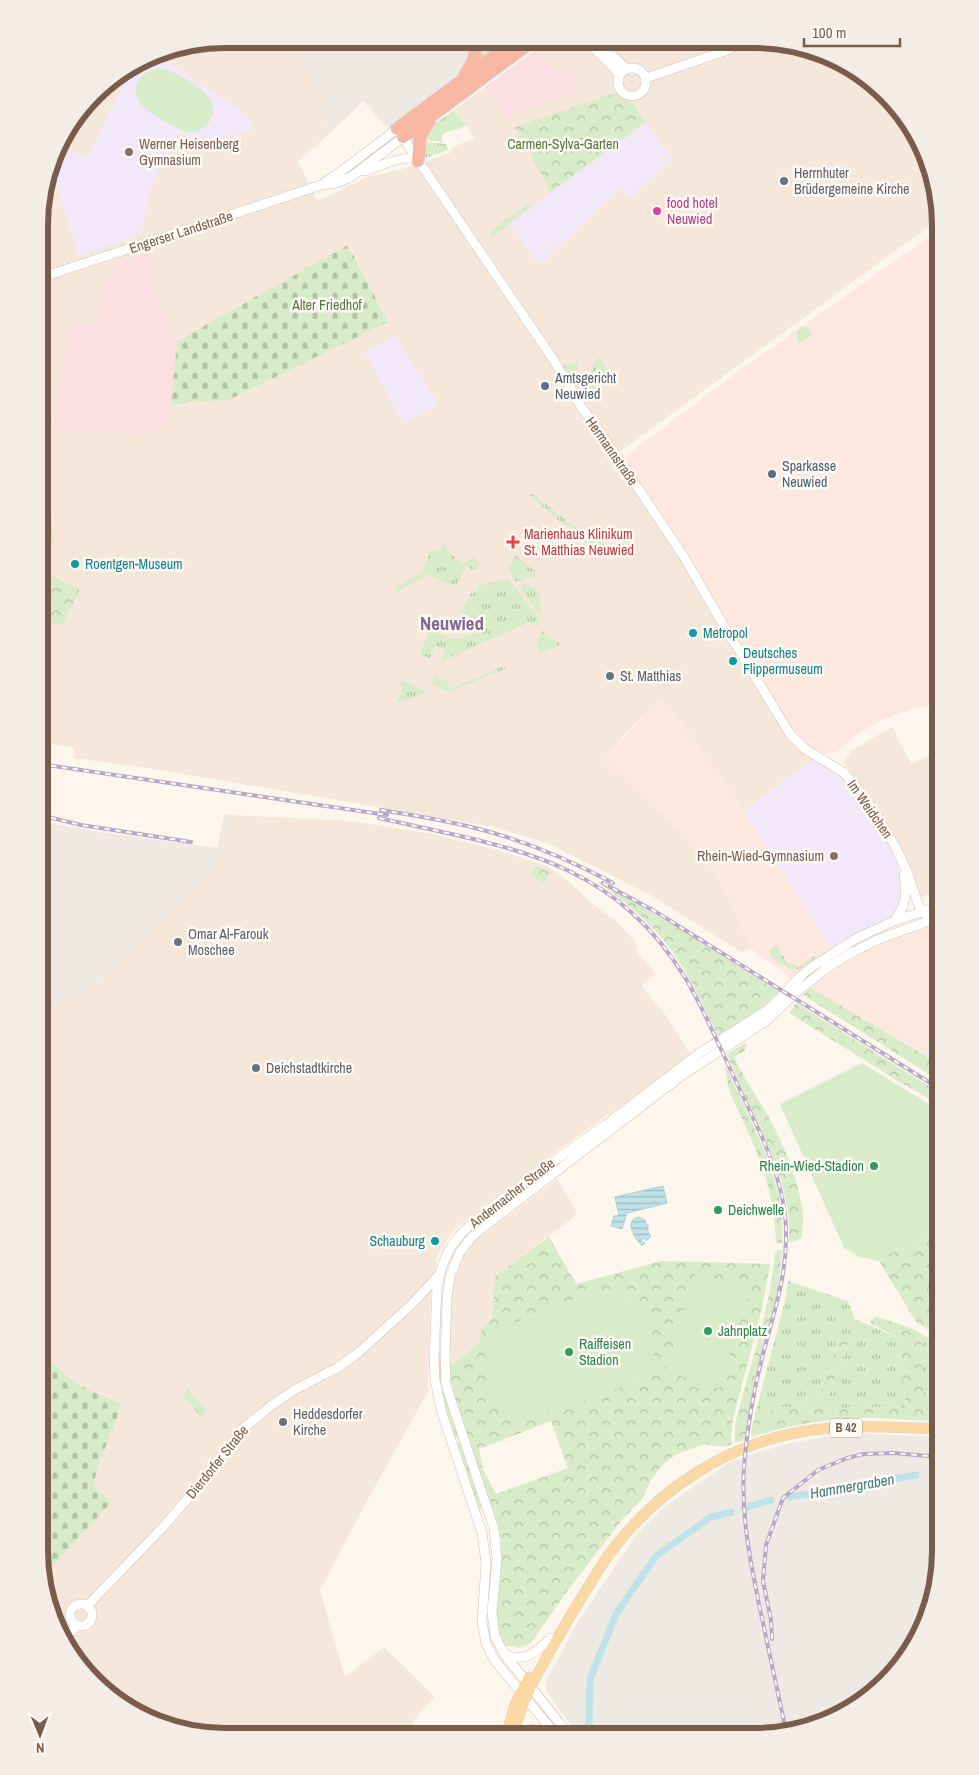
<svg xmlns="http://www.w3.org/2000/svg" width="979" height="1775" viewBox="0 0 979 1775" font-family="'Archivo Narrow',sans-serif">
<defs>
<pattern id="grass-tufts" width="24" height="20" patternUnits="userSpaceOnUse" patternTransform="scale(1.25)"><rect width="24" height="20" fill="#d8ecc9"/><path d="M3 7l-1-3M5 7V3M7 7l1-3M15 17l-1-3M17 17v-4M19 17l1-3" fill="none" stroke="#b4c2a5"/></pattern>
<pattern id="forest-crowns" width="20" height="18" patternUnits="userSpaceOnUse" patternTransform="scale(1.25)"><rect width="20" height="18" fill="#d8ecc9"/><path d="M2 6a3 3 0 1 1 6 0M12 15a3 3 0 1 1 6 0" fill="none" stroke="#b4c2a5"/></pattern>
<pattern id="cemetery-stones" width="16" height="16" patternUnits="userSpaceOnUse" patternTransform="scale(1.25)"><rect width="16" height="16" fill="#d8ecc9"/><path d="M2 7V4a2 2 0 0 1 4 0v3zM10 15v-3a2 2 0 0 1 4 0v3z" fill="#b4c2a5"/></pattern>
<pattern id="water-rules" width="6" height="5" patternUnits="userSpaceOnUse" patternTransform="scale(1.25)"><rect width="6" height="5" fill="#bfe3e8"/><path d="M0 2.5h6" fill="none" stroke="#a0bbbe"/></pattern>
</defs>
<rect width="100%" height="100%" fill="#fdf6ec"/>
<path fill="#f5e8da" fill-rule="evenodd" d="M224,39H297L301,43L291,52L313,75L325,99L326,116L321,122L331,132L298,162L318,201L367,177L402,169L450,153L453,147L475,138L454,110L547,41L791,42L837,58L877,85L909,121L930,164L939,219L614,456L670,543L792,741L814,759L744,811L672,710L659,700L625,734L604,760L693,842L710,865L728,898L751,949L741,952L652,896L550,844L494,827L148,768L74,758V748L40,742V200L58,142L102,85L154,53ZM349,245L388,322L229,400L190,402L177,341Z
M892,727L911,764L940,751V902L930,894L919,898L882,819L844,763L845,759L852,750Z
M232,815L351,821L433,834L494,849L547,866L561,875L593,904L618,923L638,945L635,949L656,974L641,986L667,1017L690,1054L633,1097L548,1157L480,1209L453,1231L438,1254L431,1288L428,1392L368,1499L320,1590L345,1677L384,1647L435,1697L413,1721L417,1735H200L142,1717L102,1690L70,1654L49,1611L43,1576L111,1503L93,1484L98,1467L122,1404L85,1388L67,1376L44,1352L39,1353V1016L101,980L211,874L220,860Z
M557,1179L576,1210L574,1217L495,1276L492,1320L482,1327L479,1343L446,1370L451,1293L454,1275L462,1257L471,1244Z"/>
<path fill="#fde8e0" d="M940,229V703L916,708L881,720L855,736L837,752L828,755L813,749L792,731L623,458L740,370Z
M659,699L672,710L734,795L832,950L801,971L791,980L781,970L751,949L728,898L710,865L693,842L604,760Z
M940,923V1045L923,1053L811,988L838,968L867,950L899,937Z"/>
<path fill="#efe9e4" d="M304,39L470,40L472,49L465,69L389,129L363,101L331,132L321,122L326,116L317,107L324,99L313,75L291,52Z
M224,814L232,815L220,860L211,874L101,980L39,1016L40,821L99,832L217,848Z
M865,1434L940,1437V1563L926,1621L902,1664L858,1705L815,1726L755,1736H579L547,1693L546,1681L580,1618L637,1534L665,1506L732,1461L762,1451L795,1442L826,1437Z"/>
<path fill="#f3e8fa" d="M153,53L234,106L249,119L253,129L205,144L179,132L150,188L141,234L79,256L54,179L57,147L87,158L132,66Z
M646,122L672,158L630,198L620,188L539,265L509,224Z
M395,336L438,404L404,424L365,352Z
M814,759L836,770L856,793L887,837L897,860L903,883L904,894L895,915L832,950L744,811Z
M940,1045V1064L923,1053Z"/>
<path fill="#fbdfe3" d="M534,52L548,64L565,70L574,75L580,91L506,116L485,87Z
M146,253L152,281L170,328L177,341L171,406L167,427L138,433L53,430L71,322L96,324L104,284L114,275V264Z"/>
<path fill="url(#grass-tufts)" d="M478,40H506L476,63Z
M454,110L466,126L444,133L442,136V142L422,139L433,125Z
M425,142L447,144L448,150L426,158L424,150Z
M528,204L531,207L491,238L490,232L493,229Z
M801,327H807L812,335L799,343L796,333Z
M599,357L613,378L586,395L593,365Z
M578,363L575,382L572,383L560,365Z
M527,493L536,496L567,521L605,544L607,548L604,556L567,525L565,526Z
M443,545L461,564L475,557L481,565L473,570L466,566L458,583L452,585L425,574L424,577L396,593V587L422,572L429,553L434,549L438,551Z
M516,555L537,573L532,579L528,577L520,581H515L507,568Z
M508,578L540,621L536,626L531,624L530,622L444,660V663L440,664L446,650L435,646L430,658L419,654L430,630L454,639L478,633L475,618L461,613L471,593L478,590V586Z
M528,583L540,593L541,616L520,589L523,585Z
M542,631L559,643L561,645L539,654L537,642Z
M504,666L505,669L449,692L431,684L435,676L447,681L449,689Z
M402,680L425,691L426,693L399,703L397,701L398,697H400L402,685L400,684Z
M776,945L789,965L794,963L797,967L814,956L816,959C793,974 794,972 771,957L769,951Z
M725,1064L739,1095L732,1098L728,1086Z
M788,1281L848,1301L855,1319L899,1338L906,1408L855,1407L824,1411L850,1338L839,1337L818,1399L811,1405L779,1408L754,1418L785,1301Z
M921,1334L940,1343V1422L925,1421Z
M437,1349L442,1353L460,1437L454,1440L441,1397Z
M461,1441L483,1506L480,1509L478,1508L456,1443Z"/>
<path fill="url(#forest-crowns)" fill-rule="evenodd" d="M615,93L625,101L632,102L646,122L551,192L515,127Z
M42,470H48L50,503H40Z
M40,570L80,590L62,625L40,621Z
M535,865L550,872L545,883L531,876Z
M597,882H600L676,927L780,992L761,1009L718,1036C701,1002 686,966 661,937C642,915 620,898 597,882Z
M811,988L940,1064V1081L803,995Z
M796,1003L940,1093V1105L898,1081L789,1013Z
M745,1043L747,1047L744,1051L734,1057C745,1081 762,1103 774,1127C787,1151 800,1187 803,1215C803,1222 802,1230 802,1238L789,1243C792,1194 772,1153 752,1110C743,1092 735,1073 727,1054Z
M739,1095C761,1142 786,1189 782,1243H778L776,1241C773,1184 757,1149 732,1098Z
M940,1220V1335L917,1323L879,1261L888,1254L914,1245Z
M549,1237L576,1284L661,1261L770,1264L762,1308L733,1419L731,1436L732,1444L724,1447L704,1444L675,1455L661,1466L651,1480L643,1498L621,1521L565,1594L531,1643L520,1648L505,1645C488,1613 502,1581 501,1548C501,1522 488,1499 479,1475C466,1441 457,1405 447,1369L479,1343L482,1327L492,1320L495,1276ZM604,1292L625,1297L650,1326L653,1348V1357L649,1367L637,1380L552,1411L485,1376V1356L488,1333L584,1296ZM551,1421L568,1468L496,1494L483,1469L479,1449Z
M778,1250H782L778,1294L755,1377L745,1440L735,1443V1429L736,1420C750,1365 770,1310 775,1254Z
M875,1316L916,1330L921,1334L925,1421C902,1420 878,1417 855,1418C820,1420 785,1426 752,1437L751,1433L754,1418L779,1408L811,1405L818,1399L839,1337H850L824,1411L855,1407L906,1408L899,1338L870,1323Z
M187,1388L207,1411L201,1417L183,1396Z"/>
<path fill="url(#cemetery-stones)" d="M348,245L388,322L229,400L190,402L171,406L177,341Z
M43,1352L67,1376L85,1388L122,1404L98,1467L93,1484L111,1503L43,1576L39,1551V1353Z"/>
<path fill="#d8ecc9" d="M159,68C173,69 204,88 211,100C215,106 213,115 209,122C206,127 200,131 193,132C182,134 148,113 140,103C128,86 142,71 159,68Z
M51,515L54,544L40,546V516Z
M862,1063L940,1111V1220L914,1245L888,1254L879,1261L860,1257L844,1248L780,1104Z
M696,1273L750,1290L719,1388L665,1371Z
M604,1292C624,1294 640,1304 649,1323C655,1338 657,1361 645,1374C634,1386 553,1411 534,1417C509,1417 489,1401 485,1376C483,1361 486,1347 488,1333L584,1296Z"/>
<path fill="url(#water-rules)" stroke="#a5d3da" d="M663,1186L667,1203L627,1213L622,1229L611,1226L614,1216L619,1215L615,1197Z
M639,1217L645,1220L646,1225H648V1232L651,1236L646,1241L644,1238H642L641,1241L645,1243L642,1246C635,1238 623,1220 639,1217Z"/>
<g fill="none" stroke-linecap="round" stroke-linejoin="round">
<path stroke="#bfe3e8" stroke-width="7" d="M789,1497L835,1490L916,1475
M744,1508L771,1500
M593,1736L589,1725L590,1679L616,1614L656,1556L711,1517L731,1512"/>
<defs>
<path id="secondary" d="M587,41L620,74
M597,41L627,69
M618 82a14 14 0 1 1 28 0a14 14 0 1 1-28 0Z
M646,78L728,50L738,42
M365,171C382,165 398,157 417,158
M321,185L343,170L397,129L553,359L582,408L616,455L684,557L724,626L790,734L805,749L843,772L859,790L877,816L895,846L908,874L919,906L926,915
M40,278L321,185L336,183L351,177L403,137
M894,921C906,906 907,894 904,875
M70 1615a11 11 0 1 1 22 0a11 11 0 1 1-22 0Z
M87,1606L162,1528L197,1488L242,1429L272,1405L296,1389L337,1368L358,1353L412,1304L439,1275
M64,1641L76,1626
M506,1655C528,1662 535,1652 551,1638
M520,1736C531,1726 541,1728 554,1732
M557,1736L495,1661L486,1643L482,1622L486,1563L482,1533L442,1413L435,1380L434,1359L437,1287L441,1269L449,1250L460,1235L478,1218L528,1179L604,1126L698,1054L769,1009L803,974L815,965L857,938L872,931L894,921L940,906
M570,1736L505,1655L495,1637L492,1612L497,1559L494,1529L446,1385L445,1352L447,1299L450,1276L460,1252L471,1238L481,1229L684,1074L765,1022L799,990L827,968L851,953L879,939L940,917"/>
<path id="primary" d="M506,1736L515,1704L529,1677
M513,1736C523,1693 552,1648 574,1610C586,1591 597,1571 610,1553C656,1491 724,1446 800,1432C846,1424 893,1427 940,1429"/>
<path id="highway" d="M465,75C473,64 478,54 474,40
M397,129L515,41
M403,137L532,41
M418,161L420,136L429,121"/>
</defs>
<use href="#secondary" stroke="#d6c0b0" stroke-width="10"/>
<use href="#primary" stroke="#dad1cd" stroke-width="11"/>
<use href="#highway" stroke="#dad1cd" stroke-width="14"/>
<use href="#secondary" stroke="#fff" stroke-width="9"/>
<use href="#primary" stroke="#fbd9a5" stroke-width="10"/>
<use href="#highway" stroke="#f7b7a3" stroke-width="12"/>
<defs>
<path id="rail" d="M40,764L387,815
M381,810C412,815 444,820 475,828C523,840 570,860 613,883
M40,815L81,825L191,842
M379,818C506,847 612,857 686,979C696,996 704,1013 712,1030C729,1066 745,1101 762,1137C775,1167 786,1199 786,1232C787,1277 773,1315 762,1358C753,1393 747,1430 744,1466C741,1517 750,1560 760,1609C769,1650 777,1690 786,1731
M603,883L656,912L940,1089
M772,1639L771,1620L763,1581L766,1545L783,1498L818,1470L847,1458L864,1454L893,1453L940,1457"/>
</defs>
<use href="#rail" stroke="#b9a8c9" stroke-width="4"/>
<use href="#rail" stroke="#fffaf3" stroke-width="2" stroke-dasharray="5.5" stroke-linecap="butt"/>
</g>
<g fill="#8d6e63" stroke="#fffaf3" stroke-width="2">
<circle cx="129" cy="152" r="5"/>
<circle cx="834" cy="856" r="5"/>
</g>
<g fill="#6b7280" stroke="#fffaf3" stroke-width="2">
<circle cx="784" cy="181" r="5"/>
<circle cx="610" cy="676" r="5"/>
<circle cx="178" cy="942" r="5"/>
<circle cx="256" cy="1068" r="5"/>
<circle cx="283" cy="1422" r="5"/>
</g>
<circle fill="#d1479c" stroke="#fffaf3" stroke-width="2" cx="657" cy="211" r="5"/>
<g fill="#5c6f8a" stroke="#fffaf3" stroke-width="2">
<circle cx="545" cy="386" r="5"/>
<circle cx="772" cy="474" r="5"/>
</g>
<path fill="#e0444e" stroke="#fffaf3" stroke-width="2" d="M510.5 534.5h5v5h5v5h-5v5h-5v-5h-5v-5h5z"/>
<g fill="#0f9aa8" stroke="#fffaf3" stroke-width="2">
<circle cx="75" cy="564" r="5"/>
<circle cx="693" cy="633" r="5"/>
<circle cx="733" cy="661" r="5"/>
<circle cx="435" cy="1241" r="5"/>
</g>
<g fill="#2e9e5b" stroke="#fffaf3" stroke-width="2">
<circle cx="874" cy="1166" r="5"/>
<circle cx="718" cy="1210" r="5"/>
<circle cx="708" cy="1331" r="5"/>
<circle cx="569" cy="1352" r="5"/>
</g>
<g text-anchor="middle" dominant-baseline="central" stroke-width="5" stroke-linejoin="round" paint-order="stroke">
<rect fill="#fffaf3" stroke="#a28b7f" stroke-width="1" x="830" y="1418.5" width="32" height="19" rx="4"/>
<g font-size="12" font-weight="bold" fill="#7a5c4d">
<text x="846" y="1428">B 42</text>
</g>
<g font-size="14" fill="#785e54" stroke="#fffaf3" text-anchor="start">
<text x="139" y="144">Werner Heisenberg<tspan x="139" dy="16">Gymnasium</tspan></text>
<text x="824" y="856" text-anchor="end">Rhein-Wied-Gymnasium</text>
</g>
<g font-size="14" fill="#537a41" stroke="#fffaf3">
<text x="563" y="144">Carmen-Sylva-Garten</text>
<text x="327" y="305">Alter Friedhof</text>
</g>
<g font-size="14" fill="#5b616d" stroke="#fffaf3" text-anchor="start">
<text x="794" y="173">Herrnhuter<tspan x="794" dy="16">Brüdergemeine Kirche</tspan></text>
<text x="620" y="676">St. Matthias</text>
<text x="188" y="934">Omar Al-Farouk<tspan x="188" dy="16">Moschee</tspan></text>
<text x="266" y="1068">Deichstadtkirche</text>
<text x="293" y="1414">Heddesdorfer<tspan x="293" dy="16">Kirche</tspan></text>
</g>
<g font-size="14" fill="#b23c85" stroke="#fffaf3" text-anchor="start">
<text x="667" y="203">food hotel<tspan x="667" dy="16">Neuwied</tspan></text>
</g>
<g font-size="14" fill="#7a5c4d" stroke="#fffaf3">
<text transform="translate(181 232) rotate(-18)">Engerser Landstraße</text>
<text transform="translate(612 451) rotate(55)">Hermannstraße</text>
<text transform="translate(870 809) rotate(55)">Im Weidchen</text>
<text transform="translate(512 1193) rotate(-38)">Andernacher Straße</text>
<text transform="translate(217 1462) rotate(-51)">Dierdorfer Straße</text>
</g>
<g font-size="14" fill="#4e5e75" stroke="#fffaf3" text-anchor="start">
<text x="555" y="378">Amtsgericht<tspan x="555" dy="16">Neuwied</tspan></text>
<text x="782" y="466">Sparkasse<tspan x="782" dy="16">Neuwied</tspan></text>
</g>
<g font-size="14" fill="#be3a42" stroke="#fffaf3" text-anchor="start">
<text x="524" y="534">Marienhaus Klinikum<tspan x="524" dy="16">St. Matthias Neuwied</tspan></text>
</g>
<g font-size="14" fill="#0d838f" stroke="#fffaf3" text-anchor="start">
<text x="85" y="564">Roentgen-Museum</text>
<text x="703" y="633">Metropol</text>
<text x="743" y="653">Deutsches<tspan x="743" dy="16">Flippermuseum</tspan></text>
<text x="425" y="1241" text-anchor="end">Schauburg</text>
</g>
<g font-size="14" fill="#27864d" stroke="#fffaf3" text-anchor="start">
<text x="864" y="1166" text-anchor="end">Rhein-Wied-Stadion</text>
<text x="728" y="1210">Deichwelle</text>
<text x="718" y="1331">Jahnplatz</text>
<text x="579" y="1344">Raiffeisen<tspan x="579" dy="16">Stadion</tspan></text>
</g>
<g font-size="15" font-style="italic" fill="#437c86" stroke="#fffaf3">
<text transform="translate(852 1486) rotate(-10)">Hammergraben</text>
</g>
<g font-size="19" font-weight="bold" fill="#846695" stroke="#fffaf3">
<text x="452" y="623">Neuwied</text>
</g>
</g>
<path d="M0 0H979V1775H0ZM225 48H755A177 177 0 0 1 932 225V1551A177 177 0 0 1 755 1728H225A177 177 0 0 1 48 1551V225A177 177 0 0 1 225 48Z" fill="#f4ede6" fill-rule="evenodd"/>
<path fill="none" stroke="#7a5c4d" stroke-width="6" d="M225 48H755A177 177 0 0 1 932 225V1551A177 177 0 0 1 755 1728H225A177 177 0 0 1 48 1551V225A177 177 0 0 1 225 48Z"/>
<g transform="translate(40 1735) rotate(179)" stroke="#fffaf3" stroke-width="4" paint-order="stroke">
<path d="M0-4L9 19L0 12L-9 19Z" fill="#7a5c4d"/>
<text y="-8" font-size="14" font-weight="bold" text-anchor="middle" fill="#7a5c4d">N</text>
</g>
<path d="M804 38v8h96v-8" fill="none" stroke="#7a5c4d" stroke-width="2.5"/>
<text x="812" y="38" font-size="15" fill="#7a5c4d" stroke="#fffaf3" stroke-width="4" paint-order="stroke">100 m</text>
</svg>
